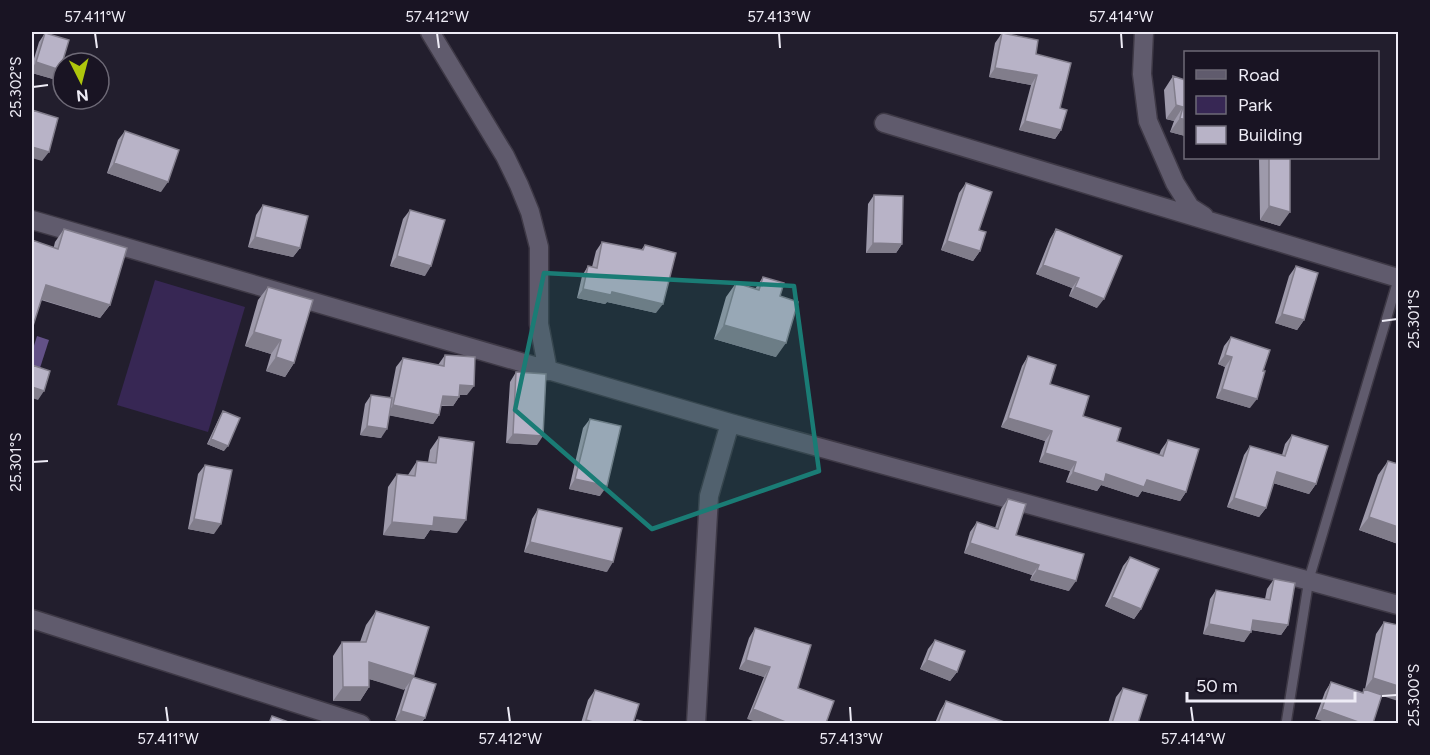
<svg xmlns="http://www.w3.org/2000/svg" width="1430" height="755" viewBox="0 0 1430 755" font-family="Figtree,sans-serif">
<rect width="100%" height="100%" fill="#221e2d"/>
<path fill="#372754" d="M155,280L245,307L208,432L117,405Z"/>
<path fill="#635187" d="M37,336L49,340L40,368L32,365V352Z"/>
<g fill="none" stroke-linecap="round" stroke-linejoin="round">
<defs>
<path id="lane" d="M1286,724L1309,579L1398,280"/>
<path id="street" d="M430,32L505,156L519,185L530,212L539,247V324L548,371
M1144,32L1142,74L1148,121L1175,183L1190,207L1204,216
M884,123L1398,278
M32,220L730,423L1398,605
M32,619L361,724
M696,724L709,496L730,423"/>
</defs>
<use href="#lane" stroke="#3e3946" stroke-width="12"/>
<use href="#street" stroke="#3e3946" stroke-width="21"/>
<use href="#lane" stroke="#605b6d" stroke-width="9"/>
<use href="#street" stroke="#605b6d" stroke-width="18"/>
</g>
<path fill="#9e9aab" d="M45,33L60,70L53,79L32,73V65L39,42Z
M1002,33L1036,54L1060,108L1061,130L1055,139L1019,130L1031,85L989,77L995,43Z
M1173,76L1185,80V136L1170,132L1174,121L1166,119L1164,90Z
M125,131L161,192L107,173L118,140Z
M1259,158H1290L1280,226L1260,220Z
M966,183L980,251L973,261L941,250L959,193Z
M874,195L902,244L896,253H866L868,204Z
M263,205L300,248L293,257L248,247L256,215Z
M410,210L425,276L390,266L403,219Z
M64,229L110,305L100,318L41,300L55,242Z
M1056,229L1097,308L1069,296L1072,288L1036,274L1050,239Z
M602,242L641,250L645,245L656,313L607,302L605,304L577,298L582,276L588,266L592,267L596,251Z
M1296,266L1304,320L1297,330L1275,323L1289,276Z
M763,277L780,296L776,357L714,339L726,297L736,283L755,289Z
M268,287L294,363L285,377L266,371L271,354L245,346L258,300Z
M1231,337L1250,408L1216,398L1225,367L1218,364L1224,346Z
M445,355L467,395H460L459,397L453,406H441L439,415L433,424L389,415L381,438L360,435L365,404L371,395L390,398L396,367L403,358L438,365Z
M1028,356L1050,384L1083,416L1117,441L1159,455L1161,450L1168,440L1186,492L1180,501L1142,491L1138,497L1101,485L1097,491L1066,482L1070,471L1039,462L1045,441L1001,427L1022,366Z
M516,372L537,445L506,443L510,382Z
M223,411L224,451L207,444L220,416Z
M590,419L600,496L569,489L583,428Z
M1292,435L1316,484L1309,494L1273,483L1266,508L1259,517L1227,507L1244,455L1250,446L1282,455L1285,444Z
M439,437L457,533L430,530L424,539L383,535L388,487L397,474L408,475L417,461L428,462L430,450Z
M1388,461L1398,464V544L1359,530L1378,475Z
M205,465L214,534L188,529L198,474Z
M1008,499L1016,535L1069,591L1030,580L1032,575L964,553L970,532L977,522L995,528L1001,509Z
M538,509L607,572L524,552L532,519Z
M1130,557L1141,609L1134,619L1105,606L1123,566Z
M1274,579L1288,625L1281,635L1251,630L1244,642L1203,634L1210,599L1216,590L1265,599L1267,589Z
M376,611L414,676L413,677L425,718L421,723H405L395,720L405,689L369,679V687L360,701H333V656L342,642H360L366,625Z
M1384,622L1382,696L1315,719L1325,692L1331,682L1362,693L1365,689L1376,634Z
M755,628L811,645L747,719L764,677L739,669L749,638Z
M935,640L957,672L950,681L920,669L928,649Z
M1123,688L1138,723H1108L1116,697Z
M595,690L633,723H581L588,700Z
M946,701L1007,723H935L940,711Z"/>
<path fill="#817d8b" d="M36,62L60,70L53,79L32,73V69Z
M995,68L1037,75L1031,85L989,77Z
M1176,105L1183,107L1174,121L1166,119Z
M1180,118L1185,120V136L1170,132Z
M1025,121L1061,130L1055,139L1019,130Z
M32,147L49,152L42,161L32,158Z
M114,163L168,182L161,192L107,173Z
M1269,206L1290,212L1280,226L1260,220Z
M255,237L300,248L293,257L248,247Z
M947,241L980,251L973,261L941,250Z
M873,243L902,244L896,253H866Z
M397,256L431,266L425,276L390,266Z
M1043,265L1079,278L1072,288L1036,274Z
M46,285L110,305L100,318L37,298Z
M1075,287L1104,299L1097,308L1069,296Z
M583,289L612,292L663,304L656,313L607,302L605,304L577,298Z
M1282,314L1304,320L1297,330L1275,323Z
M724,325L786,343L776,357L714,339Z
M254,332L281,340L271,354L245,346Z
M1225,355L1232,357L1225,367L1218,364Z
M276,357L294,363L285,377L266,371Z
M460,385L474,386L467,395H453Z
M32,387L44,391L38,400L32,398Z
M1222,389L1257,399L1250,408L1216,398Z
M443,396L459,397L453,406L437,405Z
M393,405L439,415L433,424L387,415Z
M1008,418L1052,431L1045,441L1001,427Z
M367,426L387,429L381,438L360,435Z
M513,434L543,436L537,445L506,443Z
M211,439L228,446L224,451L207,444Z
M1045,453L1076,462L1070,471L1039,462Z
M1073,472L1106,474L1147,480L1186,492L1180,501L1142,491L1138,497L1101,485L1097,491L1066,482Z
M1277,472L1316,484L1309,494L1270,482Z
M575,479L607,486L600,496L569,489Z
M1234,498L1266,508L1259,517L1227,507Z
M434,517L466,520L457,533L430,530L424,539L383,535L392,522Z
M1369,517L1398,527V544L1359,530Z
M194,519L221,524L214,534L188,529Z
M530,542L613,562L607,572L524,552Z
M970,543L1039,565L1032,575L964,553Z
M1037,570L1076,581L1069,591L1030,580Z
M1112,597L1141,609L1134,619L1105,606Z
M1253,620L1288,625L1281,635L1247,629Z
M1209,624L1251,632L1244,642L1203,634Z
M746,660L770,667L764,677L739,669Z
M927,660L957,672L950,681L920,669Z
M369,662L414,676L404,690L360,676Z
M1373,678L1398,686V701L1364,690Z
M343,687H369L360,701H333Z
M753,709L788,723H759L747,719Z
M1322,709L1361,723H1329L1315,719Z
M401,711L425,718L421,723H405L395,720Z
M586,720L597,723H583Z"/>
<path fill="#b8b3c7" stroke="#817d8b" stroke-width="1.5" d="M45,33L69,40L60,70L36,62Z
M1002,33L1038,40L1036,54L1071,63L1060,108L1067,110L1061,130L1025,121L1037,75L995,68Z
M1173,76L1185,80V120L1180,118L1183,107L1176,105Z
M32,110L58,118L49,152L32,147Z
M125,131L179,150L168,182L114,163Z
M1269,158H1290V212L1269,206Z
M966,183L992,192L979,230L986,232L980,251L947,241Z
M874,195L903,196L902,244L873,243Z
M263,205L308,216L300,248L255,237Z
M410,210L445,220L431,266L397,256Z
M64,229L127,248L110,305L46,285L32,329V240L58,249Z
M1056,229L1122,256L1104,299L1075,287L1079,278L1043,265Z
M602,242L643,250L645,245L676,253L663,304L612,292L611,295L583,289L588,266L597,268Z
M1296,266L1318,273L1304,320L1282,314Z
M763,277L784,283L780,296L798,302L786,343L724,325L736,283L759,290Z
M268,287L313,300L294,363L276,357L281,340L254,332Z
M1231,337L1270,350L1263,371H1265L1257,399L1222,389L1232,357L1225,355Z
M445,355L475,357L474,386L460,385L459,397L443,396L439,415L393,405L403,358L444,366Z
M1028,356L1056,365L1050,384L1089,396L1083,416L1121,428L1117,441L1163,456L1168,440L1199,449L1186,492L1147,480L1144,487L1106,474L1104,482L1073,472L1076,462L1045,453L1052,431L1008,418Z
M32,365L50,371L44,391L32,387Z
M516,372L546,374L543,436L513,434Z
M371,395L392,398L387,429L367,426Z
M223,411L240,418L228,446L211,439Z
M590,419L621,426L607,486L575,479Z
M1292,435L1328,446L1316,484L1277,472L1266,508L1234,498L1250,446L1285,456Z
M439,437L474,442L466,520L434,517L433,526L392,522L397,474L415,476L417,461L436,463Z
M1388,461L1398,464V527L1369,517Z
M205,465L232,470L221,524L194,519Z
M1008,499L1026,504L1016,535L1084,554L1076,581L1037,570L1039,565L970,543L977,522L998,529Z
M538,509L622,528L613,562L530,542Z
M1130,557L1159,569L1141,609L1112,597Z
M1274,579L1295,583L1288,625L1253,620L1251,632L1209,624L1216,590L1270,600Z
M376,611L429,627L414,676L369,662V687H343L342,642H366Z
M1384,622L1398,625V686L1373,678Z
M755,628L811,645L798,688L834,701L826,723H788L753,709L770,667L746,660Z
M935,640L965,651L957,672L927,660Z
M413,677L436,684L425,718L401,711L411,680Z
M1331,682L1363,693L1364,689L1382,695L1373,723H1361L1322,709Z
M1123,688L1147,695L1138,723H1112Z
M595,690L639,704L633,723H597L586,720Z
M946,701L1007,723H938Z
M272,716L291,723H269Z
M637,720L648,723H636Z"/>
<path fill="#1a7c75" fill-opacity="0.2" stroke="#1a7c75" stroke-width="4.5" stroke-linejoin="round" d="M544,273L794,286L819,471L652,529L515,410Z"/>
<path fill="none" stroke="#eeecf6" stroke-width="2" d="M95,33L97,48M437,33L439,48M779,33L780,48M1121,33L1122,48M33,87L48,85M1382,321L1397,319M33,462L48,461M1382,696L1397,695M166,707L168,722M508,707L510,722M850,707L851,722M1191,707L1193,722"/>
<rect width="1430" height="755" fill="none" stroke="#191423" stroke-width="66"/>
<rect x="1184" y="51" width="195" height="108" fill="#191423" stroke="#6e6a77" stroke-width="1.5"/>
<rect x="1196" y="70" width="30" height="9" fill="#605b6d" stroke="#6e6a77" stroke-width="1.5"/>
<text x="1238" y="81" font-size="18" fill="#eeecf6">Road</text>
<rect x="1196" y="96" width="30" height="18" fill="#372754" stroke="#6e6a77" stroke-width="1.5"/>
<text x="1238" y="111" font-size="18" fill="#eeecf6">Park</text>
<rect x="1196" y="126" width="30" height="18" fill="#b8b3c7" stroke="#6e6a77" stroke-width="1.5"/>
<text x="1238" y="141" font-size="18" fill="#eeecf6">Building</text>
<g transform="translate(81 81) rotate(174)"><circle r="28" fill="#191423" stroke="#6e6a77" stroke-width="1.5"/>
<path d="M0-4.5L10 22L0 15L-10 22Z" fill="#aec60c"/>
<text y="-9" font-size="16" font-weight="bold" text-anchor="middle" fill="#eeecf6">N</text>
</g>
<path d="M1187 692v9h168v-9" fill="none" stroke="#eeecf6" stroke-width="3"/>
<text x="1196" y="692" font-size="18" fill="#eeecf6" stroke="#191423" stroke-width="4.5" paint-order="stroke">50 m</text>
<rect x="33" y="33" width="1364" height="689" fill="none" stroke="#eeecf6" stroke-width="2"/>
<g font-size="15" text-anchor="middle" fill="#eeecf6">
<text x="95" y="22">57.411°W</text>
<text x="437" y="22">57.412°W</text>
<text x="779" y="22">57.413°W</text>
<text x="1121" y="22">57.414°W</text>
<text transform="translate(16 87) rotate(-90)" y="5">25.302°S</text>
<text transform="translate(1414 319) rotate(-90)" y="5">25.301°S</text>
<text transform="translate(16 462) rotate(-90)" y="5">25.301°S</text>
<text transform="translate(1414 695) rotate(-90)" y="5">25.300°S</text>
<text x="168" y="744">57.411°W</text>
<text x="510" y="744">57.412°W</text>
<text x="851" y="744">57.413°W</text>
<text x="1193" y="744">57.414°W</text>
</g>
</svg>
